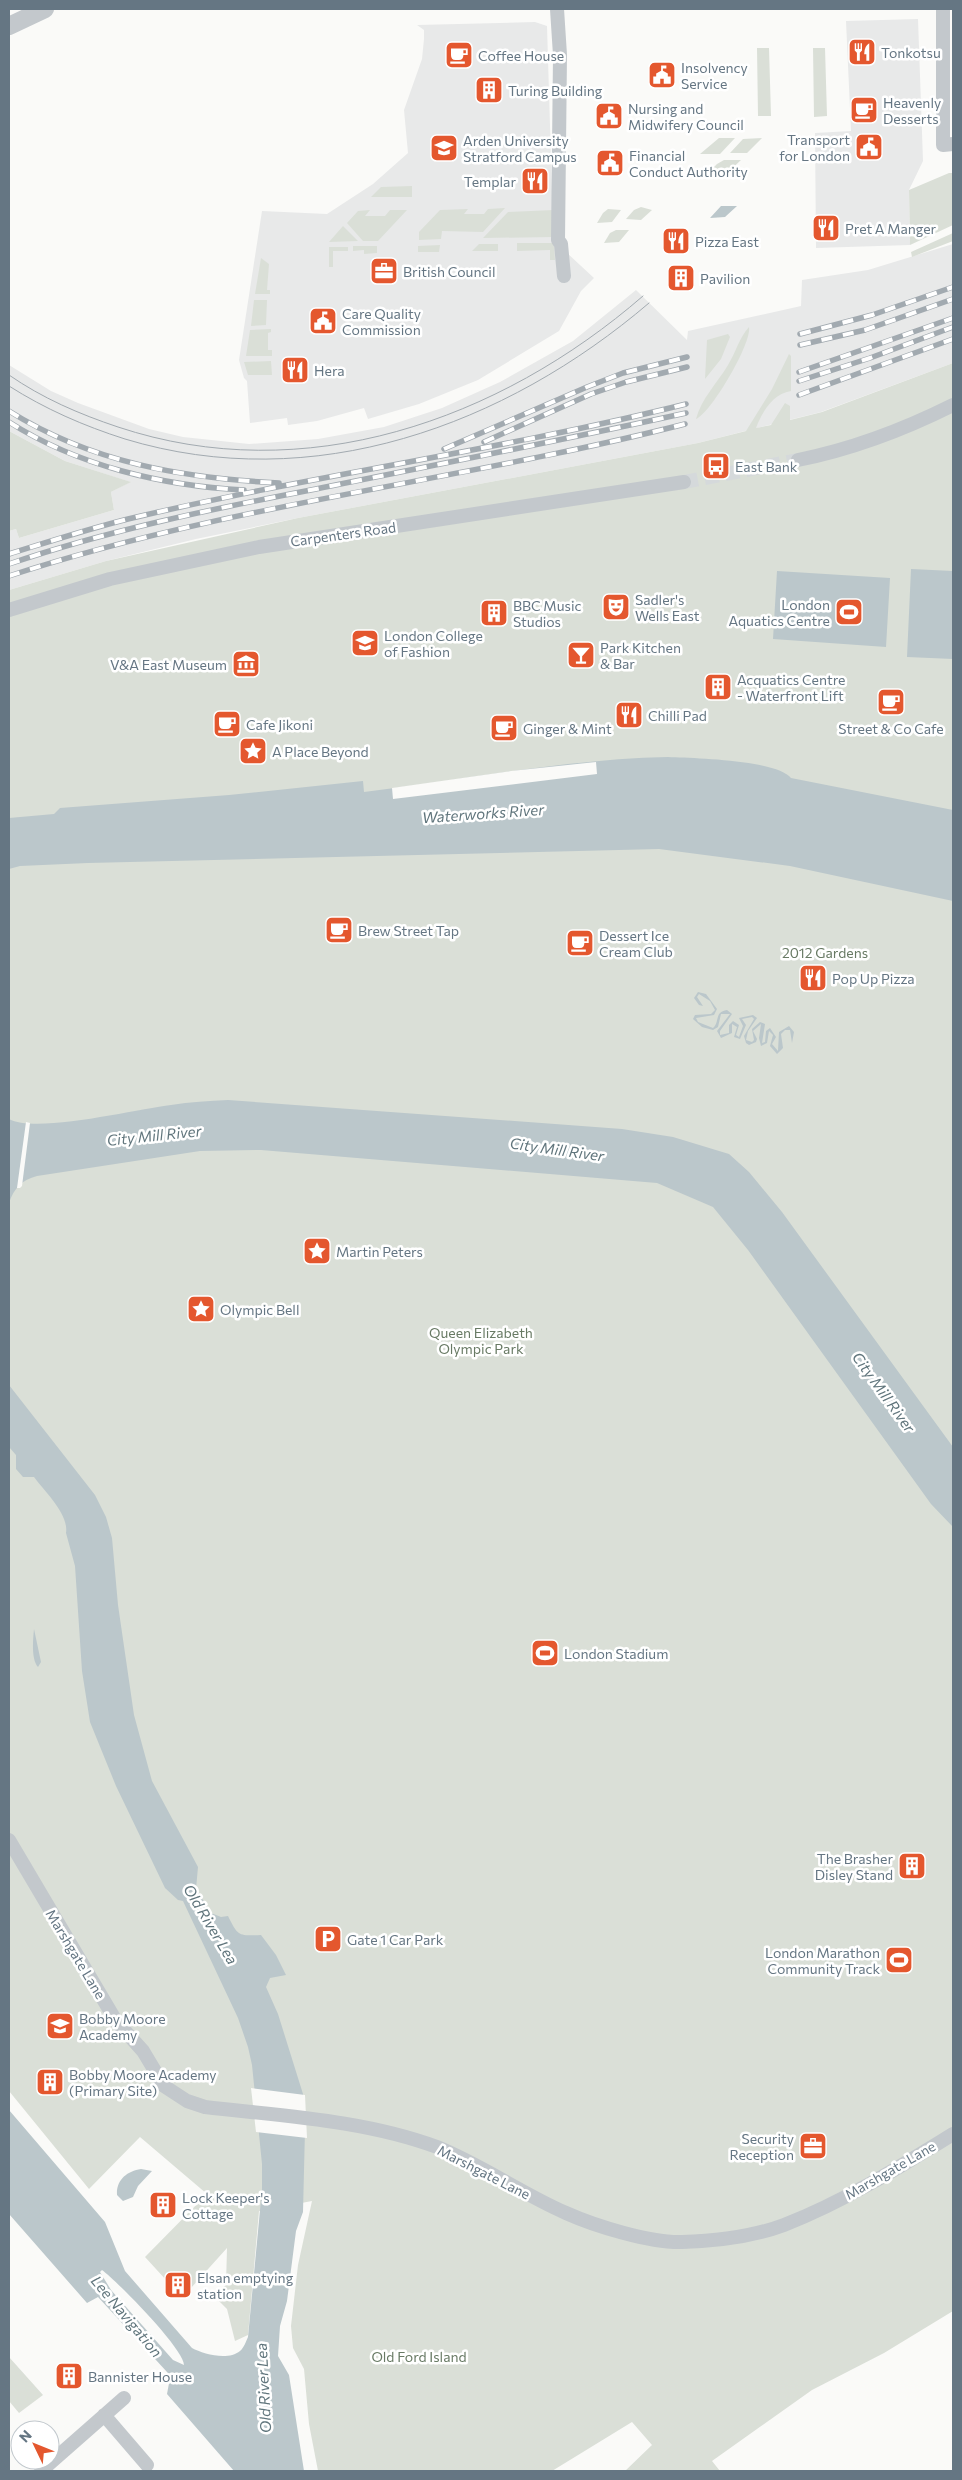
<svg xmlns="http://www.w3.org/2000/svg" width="962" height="2480" viewBox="0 0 962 2480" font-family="Commissioner,sans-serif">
<rect width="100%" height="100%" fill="#fafaf8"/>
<path fill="#e8e9e9" d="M918,19L923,161L909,190L910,245L816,248L815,133L851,131L846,21Z
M535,22L547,26L552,192L566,252L594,278L581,291L559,331L478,380L419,404L368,419L364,408L317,421L288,425L287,418L250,423L247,381L244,378L239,360L262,211L327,214L373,184L408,153L404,110L422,59L424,39V30L417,25Z
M953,244V363L821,412L698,443L298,518L196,539L106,561L9,590V531L16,529L19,538L114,510L111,492L130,482L65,461L9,431V365L51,391L78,403L149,429L183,437L249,444L318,439L384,427L442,408L500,382L573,341L636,290L687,340L688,331L801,306L802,280L868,270Z"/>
<path fill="#dadfd7" d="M757,48H769L771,116H758Z
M813,48H825L827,116L814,117Z
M719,138H735L720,154H700Z
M762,138L747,153H730L743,139Z
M724,160H741L724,176L704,177L717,164Z
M949,173H953V225L910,245L909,190Z
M412,186V197H371L381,187Z
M641,207L652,210L641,220L626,219L634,210Z
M505,208L483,232L442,231L441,239L419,240V232L440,210L468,209L464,214H484L488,209Z
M608,209L621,210L612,222L597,223L603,213Z
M370,210L365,216H385L390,210H407L378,241H363L347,223L358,211Z
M554,210V237L483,238L508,212Z
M343,226L358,241L329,242Z
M616,230H629L619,242L604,243L610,233Z
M953,233V241L912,257L911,252Z
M517,243H554L555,260H550V250L517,251Z
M479,244H498V251H472Z
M440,245L439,252H418V246Z
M377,246V253L364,254V250L353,251V246Z
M329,247H348V251H333V267H329Z
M261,258L269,264L267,290H270V294H255Z
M254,300H267L266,325L251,326Z
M749,327C752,343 711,413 696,419C701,399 718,382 728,365C736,352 739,338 749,327Z
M271,329V332L268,333V350H272V356H246L250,330Z
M728,334L730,337L721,359L705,379L707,340Z
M789,354L791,356V391C772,394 762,413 756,428L771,425L785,403L790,406V420L822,412L953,363V2311L884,2353L812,2390L712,2461L720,2471H625L652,2445L632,2422L552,2471H318L309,2424L304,2369L293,2348L291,2326L298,2265L312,2201L259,2211L248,2335L235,2341L227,2309L213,2295L226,2285L227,2248L191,2288L176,2273L167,2281L145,2257L207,2194L140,2137L89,2189L9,2091V590L106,561L298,518L698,443L746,431L772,389Z
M271,361L272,375H248L244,362Z
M9,431L65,461L131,482L111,492L114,510L19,538L16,529L9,531Z
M9,2357L43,2395L19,2413L9,2401Z"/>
<path fill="#bbc7cb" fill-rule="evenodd" d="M721,206H737L725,217L710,218Z
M911,569L953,571V659L907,657Z
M777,571L890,578L886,647L773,639Z
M668,757C693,758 777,760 791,778L953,810V901L790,866L659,849L88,863L20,866L9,869V818L54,814L60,808L229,795L363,781L364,792C465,780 566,759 668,757Z
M698,992L706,994L717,1009L714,1015L696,1018L698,1022L713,1028C720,1022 714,1012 727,1010L732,1014L720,1031V1035L729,1033V1025L733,1021L739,1025L736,1035L739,1037L743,1026L739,1018L753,1015L757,1018L748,1031L746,1040L752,1042L754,1040L752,1029L760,1022L765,1024L762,1043L765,1042L766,1031L770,1028L776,1037L772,1044L778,1051L779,1032L789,1026L794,1032L792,1043L790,1030H785L781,1034L783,1048L777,1054L770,1046L773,1035L769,1031L767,1043L761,1046L759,1038L761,1024L753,1031L757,1039L756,1042L749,1045L746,1043L744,1036L754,1019L752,1017L742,1019L746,1025L740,1039L734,1037L737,1027L732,1024V1033L721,1038L717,1031L730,1014H721L718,1027L713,1030L702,1027L693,1019L695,1015L711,1014L715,1010L710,1001L699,994L697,997L703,1006L699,1005L694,998Z
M228,1100L622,1129L673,1137L729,1154L749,1172L782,1212L953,1447V1527L931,1504L748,1250L713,1207L657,1183L261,1150L200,1151L37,1176C22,1180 14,1188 9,1203V1119C37,1134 136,1109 171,1105C190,1102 209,1101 228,1100Z
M9,1385L95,1495L106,1517L112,1538L118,1605L134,1715L152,1781L198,1867L196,1889L211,1913L221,1917L228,1916C238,1936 238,1936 261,1935L276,1955L286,1975L270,1978L266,1987L278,2014L303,2094L305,2129L303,2212L296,2231L287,2301L280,2326L278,2356L289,2375L304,2471H234L167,2394L170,2378L167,2372L98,2297L87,2303L9,2214V2110L105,2222L125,2271L192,2348C203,2354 228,2361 240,2351C244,2348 246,2341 248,2337L262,2189V2164L252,2065L248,2047L238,2018L183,1901L178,1900L165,1888L116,1786L90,1722L82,1671L75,1566L66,1533C69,1514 45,1492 34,1477H23L16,1469V1455L9,1447ZM102,2270C118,2282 184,2349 184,2365L173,2360L111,2290L100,2272Z
M34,1629L41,1662L38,1667C31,1659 33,1640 34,1629Z
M141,2169L152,2171L138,2186L133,2197L123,2201L117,2195C116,2180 127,2171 141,2169Z"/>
<path fill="#fafaf8" d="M596,762L597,774L393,799L392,788L511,771Z
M26,1122L30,1123L22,1186L20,1188H17Z
M251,2088L305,2095L307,2138L256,2132Z"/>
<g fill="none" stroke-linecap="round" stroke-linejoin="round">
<path stroke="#d5d9db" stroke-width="14" stroke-dasharray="14 7" stroke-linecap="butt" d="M684,482L798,460"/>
<path stroke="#c3c8cc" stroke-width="14" d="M557,9L560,55L558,240L561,244L564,276
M943,9V145L953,144
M798,460C853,449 903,430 953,405
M9,610L110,579L259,547L684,482
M9,1840L116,2021L143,2051L164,2086L187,2101L205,2107C282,2116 364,2120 437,2147C482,2165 522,2194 566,2213C595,2226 650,2243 682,2242C715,2241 752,2237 784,2225C843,2202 900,2167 953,2134
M104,2415L147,2465
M41,2471L124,2398"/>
<path stroke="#c3c8cc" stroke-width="18" d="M9,26L45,9"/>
<path stroke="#a2aab0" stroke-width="1" d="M9,375C42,398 79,414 118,427C304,489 499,421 643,296
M9,386C45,409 84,426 125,439C313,496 505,426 649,303"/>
<defs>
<path id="rail" d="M800,334L872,315L953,287
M800,345L865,330L953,299
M799,372L953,318
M799,381L870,358L953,327
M799,395L953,339
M9,411C92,463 183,478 279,483
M9,422C78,466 163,486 244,490
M484,442L591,394L626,382L687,367
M444,449L587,387L623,373L687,357
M9,554C48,542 88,529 128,519C313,475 502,450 686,404
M9,564C109,530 212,509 316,489C440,464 563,440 686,413
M9,576C229,504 461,481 685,424"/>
</defs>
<use href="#rail" stroke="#a2aab0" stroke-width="5.5"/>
<use href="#rail" stroke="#fff" stroke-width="4" stroke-dasharray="11" stroke-linecap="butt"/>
</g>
<defs>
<symbol id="restaurant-square" viewBox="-11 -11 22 22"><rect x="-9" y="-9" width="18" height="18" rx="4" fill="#e4572e" stroke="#fff"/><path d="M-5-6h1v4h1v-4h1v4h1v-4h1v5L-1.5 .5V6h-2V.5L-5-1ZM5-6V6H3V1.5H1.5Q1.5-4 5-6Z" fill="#fff"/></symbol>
<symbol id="cafe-square" viewBox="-11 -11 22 22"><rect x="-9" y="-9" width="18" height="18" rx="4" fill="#e4572e" stroke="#fff"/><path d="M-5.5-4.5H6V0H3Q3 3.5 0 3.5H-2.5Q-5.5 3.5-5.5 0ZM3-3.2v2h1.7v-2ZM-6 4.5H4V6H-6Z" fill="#fff"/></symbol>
<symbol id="civic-square" viewBox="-11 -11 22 22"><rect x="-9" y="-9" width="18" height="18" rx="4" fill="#e4572e" stroke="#fff"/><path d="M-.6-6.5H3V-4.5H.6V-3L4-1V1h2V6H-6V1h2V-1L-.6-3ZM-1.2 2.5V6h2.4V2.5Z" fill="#fff"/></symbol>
<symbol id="building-square" viewBox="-11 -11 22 22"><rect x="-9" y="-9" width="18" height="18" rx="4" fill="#e4572e" stroke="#fff"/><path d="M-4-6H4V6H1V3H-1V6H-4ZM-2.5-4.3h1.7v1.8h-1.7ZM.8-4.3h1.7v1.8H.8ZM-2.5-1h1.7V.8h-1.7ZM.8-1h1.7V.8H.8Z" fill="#fff"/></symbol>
<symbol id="university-square" viewBox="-11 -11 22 22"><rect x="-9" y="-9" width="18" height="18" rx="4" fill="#e4572e" stroke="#fff"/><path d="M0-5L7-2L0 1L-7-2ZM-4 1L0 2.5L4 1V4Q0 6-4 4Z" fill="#fff"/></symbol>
<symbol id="office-square" viewBox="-11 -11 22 22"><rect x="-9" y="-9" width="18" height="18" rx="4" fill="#e4572e" stroke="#fff"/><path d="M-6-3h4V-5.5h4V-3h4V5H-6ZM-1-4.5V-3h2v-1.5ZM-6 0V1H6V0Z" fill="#fff"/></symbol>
<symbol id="bus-square" viewBox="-11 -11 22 22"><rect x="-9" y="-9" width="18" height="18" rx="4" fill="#e4572e" stroke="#fff"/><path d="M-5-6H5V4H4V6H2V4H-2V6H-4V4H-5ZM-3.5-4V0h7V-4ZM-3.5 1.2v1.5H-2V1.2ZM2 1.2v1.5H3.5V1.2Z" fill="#fff"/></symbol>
<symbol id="theatre-square" viewBox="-11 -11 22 22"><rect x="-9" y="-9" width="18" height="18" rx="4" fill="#e4572e" stroke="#fff"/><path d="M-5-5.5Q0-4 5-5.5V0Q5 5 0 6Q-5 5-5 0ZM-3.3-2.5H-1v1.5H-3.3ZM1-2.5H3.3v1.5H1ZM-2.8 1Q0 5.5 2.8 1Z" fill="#fff"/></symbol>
<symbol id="stadium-square" viewBox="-11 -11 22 22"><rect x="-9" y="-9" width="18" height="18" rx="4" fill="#e4572e" stroke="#fff"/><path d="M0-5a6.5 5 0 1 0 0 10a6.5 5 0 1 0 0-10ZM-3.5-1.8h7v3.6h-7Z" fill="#fff"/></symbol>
<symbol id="bar-square" viewBox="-11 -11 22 22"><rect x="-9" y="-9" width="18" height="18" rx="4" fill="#e4572e" stroke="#fff"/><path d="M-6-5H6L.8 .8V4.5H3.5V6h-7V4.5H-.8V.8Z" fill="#fff"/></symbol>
<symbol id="museum-square" viewBox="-11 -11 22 22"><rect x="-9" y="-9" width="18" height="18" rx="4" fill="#e4572e" stroke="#fff"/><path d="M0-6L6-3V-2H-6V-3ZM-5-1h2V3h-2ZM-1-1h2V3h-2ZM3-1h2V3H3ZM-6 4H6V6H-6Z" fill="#fff"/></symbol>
<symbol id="sight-square" viewBox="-11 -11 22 22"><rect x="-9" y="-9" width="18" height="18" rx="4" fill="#e4572e" stroke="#fff"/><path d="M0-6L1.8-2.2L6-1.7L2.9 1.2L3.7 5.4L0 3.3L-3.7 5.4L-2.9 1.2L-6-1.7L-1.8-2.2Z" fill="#fff"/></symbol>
<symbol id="parking-square" viewBox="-11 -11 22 22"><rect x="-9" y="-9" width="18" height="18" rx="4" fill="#e4572e" stroke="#fff"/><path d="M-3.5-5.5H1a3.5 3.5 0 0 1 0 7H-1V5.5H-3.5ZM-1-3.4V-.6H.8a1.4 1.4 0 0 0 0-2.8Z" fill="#fff"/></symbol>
<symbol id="school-square" viewBox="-11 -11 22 22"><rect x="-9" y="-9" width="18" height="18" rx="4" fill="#e4572e" stroke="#fff"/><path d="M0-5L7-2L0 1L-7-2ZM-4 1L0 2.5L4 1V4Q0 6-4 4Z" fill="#fff"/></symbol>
</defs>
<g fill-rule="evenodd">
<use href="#restaurant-square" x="846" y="36" width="32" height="32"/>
<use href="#cafe-square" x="443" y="39" width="32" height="32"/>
<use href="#civic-square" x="646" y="59" width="32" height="32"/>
<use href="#building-square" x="473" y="74" width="32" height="32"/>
<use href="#cafe-square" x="848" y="94" width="32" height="32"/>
<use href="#civic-square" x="593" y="100" width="32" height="32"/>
<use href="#civic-square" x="853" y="131" width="32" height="32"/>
<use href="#university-square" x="428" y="132" width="32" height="32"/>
<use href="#civic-square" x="594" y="147" width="32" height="32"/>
<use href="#restaurant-square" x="519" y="165" width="32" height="32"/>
<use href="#restaurant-square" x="810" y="212" width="32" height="32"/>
<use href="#restaurant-square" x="660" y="225" width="32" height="32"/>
<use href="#office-square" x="368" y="255" width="32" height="32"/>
<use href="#building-square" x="665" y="262" width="32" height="32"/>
<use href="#civic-square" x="307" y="305" width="32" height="32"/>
<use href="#restaurant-square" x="279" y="354" width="32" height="32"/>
<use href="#bus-square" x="700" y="450" width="32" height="32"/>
<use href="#theatre-square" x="600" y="591" width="32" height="32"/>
<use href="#stadium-square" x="833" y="596" width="32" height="32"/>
<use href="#building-square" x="478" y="597" width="32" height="32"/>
<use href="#university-square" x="349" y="627" width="32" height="32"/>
<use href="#bar-square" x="565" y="639" width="32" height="32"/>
<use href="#museum-square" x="230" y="648" width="32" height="32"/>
<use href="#building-square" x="702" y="671" width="32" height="32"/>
<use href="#cafe-square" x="875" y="686" width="32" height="32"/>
<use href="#restaurant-square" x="613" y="699" width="32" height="32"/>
<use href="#cafe-square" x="211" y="708" width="32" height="32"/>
<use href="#cafe-square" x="488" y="712" width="32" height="32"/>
<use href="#sight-square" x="237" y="735" width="32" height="32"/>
<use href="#cafe-square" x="323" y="914" width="32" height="32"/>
<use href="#cafe-square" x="564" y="927" width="32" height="32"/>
<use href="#restaurant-square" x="797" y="962" width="32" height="32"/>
<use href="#sight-square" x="301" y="1235" width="32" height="32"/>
<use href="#sight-square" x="185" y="1293" width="32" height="32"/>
<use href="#stadium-square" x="529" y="1637" width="32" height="32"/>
<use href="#building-square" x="896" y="1850" width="32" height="32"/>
<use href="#parking-square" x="312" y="1923" width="32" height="32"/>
<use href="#stadium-square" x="883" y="1944" width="32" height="32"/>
<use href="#school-square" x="44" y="2010" width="32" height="32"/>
<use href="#building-square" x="34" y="2066" width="32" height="32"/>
<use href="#office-square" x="797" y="2130" width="32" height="32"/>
<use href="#building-square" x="147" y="2189" width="32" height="32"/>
<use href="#building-square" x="162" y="2269" width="32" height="32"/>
<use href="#building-square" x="53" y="2360" width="32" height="32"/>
</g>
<g text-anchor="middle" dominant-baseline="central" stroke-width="5" stroke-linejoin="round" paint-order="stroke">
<g font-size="14" fill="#657683" stroke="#fff" text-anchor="start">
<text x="881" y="52">Tonkotsu</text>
<text x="478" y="55">Coffee House</text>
<text x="681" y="67">Insolvency<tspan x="681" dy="16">Service</tspan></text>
<text x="508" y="90">Turing Building</text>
<text x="883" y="102">Heavenly<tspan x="883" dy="16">Desserts</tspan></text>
<text x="628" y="108">Nursing and<tspan x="628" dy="16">Midwifery Council</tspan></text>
<text x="850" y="139" text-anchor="end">Transport<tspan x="850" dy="16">for London</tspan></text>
<text x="463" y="140">Arden University<tspan x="463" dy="16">Stratford Campus</tspan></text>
<text x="629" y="155">Financial<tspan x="629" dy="16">Conduct Authority</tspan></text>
<text x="516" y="181" text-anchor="end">Templar</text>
<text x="845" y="228">Pret A Manger</text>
<text x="695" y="241">Pizza East</text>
<text x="403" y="271">British Council</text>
<text x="700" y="278">Pavilion</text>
<text x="342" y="313">Care Quality<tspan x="342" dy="16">Commission</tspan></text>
<text x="314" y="370">Hera</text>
<text x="735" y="466">East Bank</text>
<text x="635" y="599">Sadler's<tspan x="635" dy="16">Wells East</tspan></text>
<text x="830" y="604" text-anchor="end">London<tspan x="830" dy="16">Aquatics Centre</tspan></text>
<text x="513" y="605">BBC Music<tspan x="513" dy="16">Studios</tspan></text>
<text x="384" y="635">London College<tspan x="384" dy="16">of Fashion</tspan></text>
<text x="600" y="647">Park Kitchen<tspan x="600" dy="16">&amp; Bar</tspan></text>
<text x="227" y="664" text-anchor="end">V&amp;A East Museum</text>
<text x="737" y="679">Acquatics Centre<tspan x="737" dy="16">- Waterfront Lift</tspan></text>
<text x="648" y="715">Chilli Pad</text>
<text x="246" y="724">Cafe Jikoni</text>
<text x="523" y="728">Ginger &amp; Mint</text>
<text x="891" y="728" text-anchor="middle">Street &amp; Co Cafe</text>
<text x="272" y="751">A Place Beyond</text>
<text x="358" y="930">Brew Street Tap</text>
<text x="599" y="935">Dessert Ice<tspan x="599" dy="16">Cream Club</tspan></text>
<text x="832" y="978">Pop Up Pizza</text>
<text x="336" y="1251">Martin Peters</text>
<text x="220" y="1309">Olympic Bell</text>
<text x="564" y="1653">London Stadium</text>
<text x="893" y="1858" text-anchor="end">The Brasher<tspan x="893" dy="16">Disley Stand</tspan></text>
<text x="347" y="1939">Gate 1 Car Park</text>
<text x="880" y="1952" text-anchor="end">London Marathon<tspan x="880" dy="16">Community Track</tspan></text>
<text x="79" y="2018">Bobby Moore<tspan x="79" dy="16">Academy</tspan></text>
<text x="69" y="2074">Bobby Moore Academy<tspan x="69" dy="16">(Primary Site)</tspan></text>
<text x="794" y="2138" text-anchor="end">Security<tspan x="794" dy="16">Reception</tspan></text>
<text x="182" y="2197">Lock Keeper's<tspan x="182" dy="16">Cottage</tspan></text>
<text x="197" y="2277">Elsan emptying<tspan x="197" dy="16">station</tspan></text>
<text x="88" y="2376">Bannister House</text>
</g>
<g font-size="14" fill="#657683" stroke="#fff">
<text transform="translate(343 534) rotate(-8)">Carpenters Road</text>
<text transform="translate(76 1954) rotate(59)">Marshgate Lane</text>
<text transform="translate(890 2170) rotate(-30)">Marshgate Lane</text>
<text transform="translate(484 2172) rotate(27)">Marshgate Lane</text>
</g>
<g font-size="14" fill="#687a64" stroke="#fff">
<text x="825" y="952">2012 Gardens</text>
<text x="481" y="1332">Queen Elizabeth<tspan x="481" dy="16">Olympic Park</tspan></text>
<text x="419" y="2356">Old Ford Island</text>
</g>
<g font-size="15" font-style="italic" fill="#60757c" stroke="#fff">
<text transform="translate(483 813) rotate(-4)">Waterworks River</text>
<text transform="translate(154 1135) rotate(-6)">City Mill River</text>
<text transform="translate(557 1149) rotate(8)">City Mill River</text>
<text transform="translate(884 1392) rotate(54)">City Mill River</text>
<text transform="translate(211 1924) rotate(59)">Old River Lea</text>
<text transform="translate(127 2316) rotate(50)">Lee Navigation</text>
<text transform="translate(263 2388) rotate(-93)">Old River Lea</text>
</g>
</g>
<rect width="962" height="2480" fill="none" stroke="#657683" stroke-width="20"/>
<g transform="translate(35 2445) rotate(313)"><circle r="24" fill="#ffffff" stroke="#c1c8cd"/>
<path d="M0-4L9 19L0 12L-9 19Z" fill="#e4572e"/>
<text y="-8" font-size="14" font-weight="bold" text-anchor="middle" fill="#657683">N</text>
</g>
</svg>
